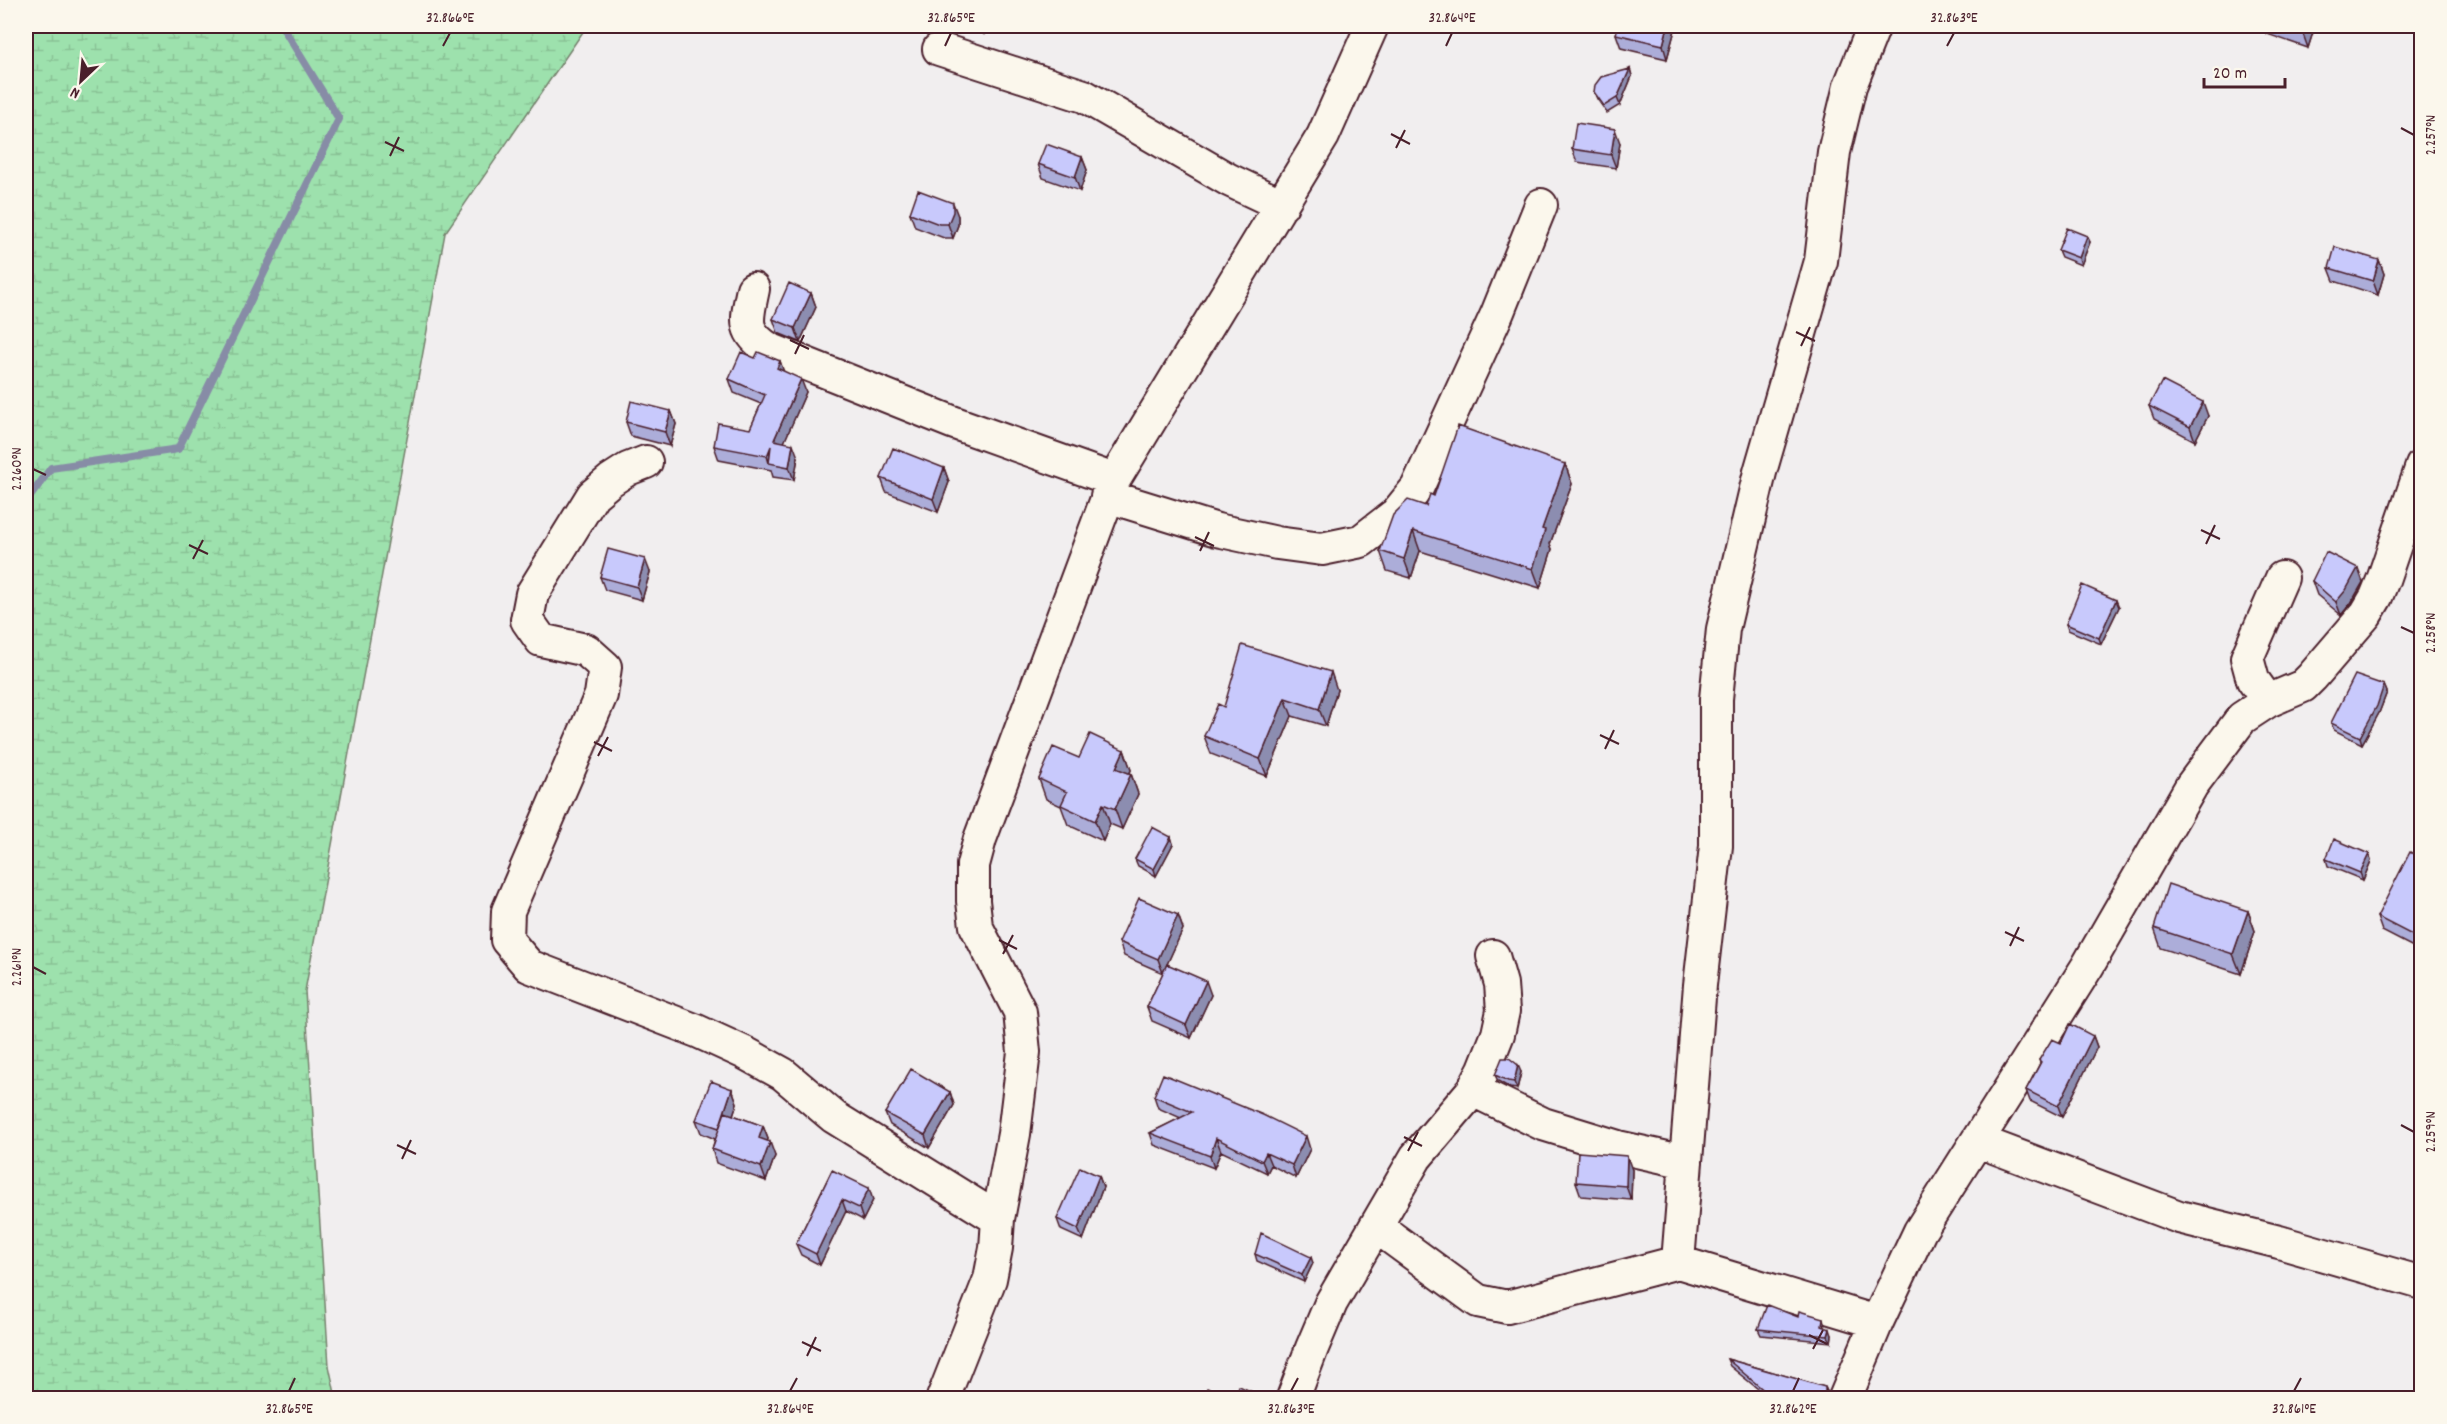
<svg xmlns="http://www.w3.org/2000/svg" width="2447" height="1424" viewBox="0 0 2447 1424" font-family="Dekko,sans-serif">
<defs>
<pattern id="wetland-marsh" width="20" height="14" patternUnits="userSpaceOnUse" patternTransform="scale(1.5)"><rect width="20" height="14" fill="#9de1ad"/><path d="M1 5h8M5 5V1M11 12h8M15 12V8" fill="none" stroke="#89c195"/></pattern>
</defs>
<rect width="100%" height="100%" fill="#f1eeef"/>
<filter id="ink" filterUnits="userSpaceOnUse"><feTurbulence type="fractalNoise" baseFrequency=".0167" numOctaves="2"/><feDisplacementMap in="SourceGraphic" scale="12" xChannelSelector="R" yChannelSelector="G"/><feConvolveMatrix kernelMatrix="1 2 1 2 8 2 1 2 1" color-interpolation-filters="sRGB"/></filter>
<g filter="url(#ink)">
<path fill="url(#wetland-marsh)" stroke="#74806c" stroke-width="1.5" d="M26,26H587L445,233L305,991L329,1366L336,1398H26Z"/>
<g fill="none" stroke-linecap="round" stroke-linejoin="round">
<path stroke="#878ca6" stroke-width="8" d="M26,502L51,468L178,449L339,119L282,26"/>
<defs>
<path id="minor" d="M939,49L1084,96L1229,180L1282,205
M753,289C747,319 741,331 769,349L952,422L1114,480
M646,462L628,469L611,480L593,495L532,594L527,620L541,640L586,650L605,667L601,695L508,911L507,940L529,966L697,1031L745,1053L783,1074L834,1117L998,1219
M1107,496L1217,530L1277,543L1322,549L1361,541L1396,514L1417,488L1497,314L1541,205
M2268,701L2253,680L2247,658L2282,578
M1473,1090L1543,1124L1618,1147L1686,1162
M1978,1141L2179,1217L2279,1242L2422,1283
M1377,1227L1478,1301L1507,1307L1678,1262L1877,1322
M1678,1262L1700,985L1716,846V699L1723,629L1760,472L1821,261L1834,152L1850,86L1874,26
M943,1398L990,1279L996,1248L998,1219L1014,1134L1024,1052L1020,1012L976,926L973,901V865L980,839L1114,480L1323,136L1372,26
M1293,1398L1312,1348L1331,1303L1416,1157L1473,1090L1484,1069L1498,1034L1503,1011L1501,984L1493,956
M1845,1398L1877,1322L1920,1231L2087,967L2192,785L2242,718L2268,701L2303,686L2312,677L2366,614L2376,597L2383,580L2422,466"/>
</defs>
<use href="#minor" stroke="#4a1f2b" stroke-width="36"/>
<use href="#minor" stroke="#fbf7ec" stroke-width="32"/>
</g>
<path fill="#acadd9" stroke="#4a1f2b" stroke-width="1.5" d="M965,26H987L984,34Z
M1676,26L1667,59L1621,48L1616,34Z
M2263,26H2315L2308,48L2267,34Z
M1630,69L1632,76L1620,105L1607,113L1597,99L1594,92Z
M1620,143L1616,168L1577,162L1572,149Z
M1082,157L1087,170L1080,191L1043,178L1038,164Z
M910,213L958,216V225L953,238H944L915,227Z
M2087,236L2090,242L2081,265L2061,257L2058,250Z
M2379,260L2384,274L2378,295L2334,281L2329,268Z
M811,293L816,307L800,342L778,333L773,319Z
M755,358L780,361L783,371L806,392L784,442L798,457L794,480L773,477L771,470L719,460L714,446L750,429L761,404L734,393L729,379Z
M2149,406L2208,416L2195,441L2154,419Z
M671,411L676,424L670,446L631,436L626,422Z
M1565,464L1572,484L1550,544L1552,549L1540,588L1420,551L1411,578L1387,571L1380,551L1426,506L1434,496Z
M944,468L949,482L938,512L886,492L881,478Z
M650,572L642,600L605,590L600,577Z
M2312,581L2363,582L2351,603L2341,615L2317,595Z
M2119,607L2101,644L2068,630L2066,624Z
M2384,685L2387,692L2379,713L2362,744L2334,730L2331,723Z
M1337,690L1326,726L1292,716L1267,776L1211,754L1204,736L1224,707Z
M1124,750L1131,770L1130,773L1131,774L1138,794L1122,829L1110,824L1103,841L1068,825L1061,806L1046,799L1039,779L1079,758Z
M1171,837L1173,844L1156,876L1138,866L1135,859Z
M2369,854L2371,861L2363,880L2328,866L2326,859Z
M2421,858L2417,949L2382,931L2377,917Z
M2248,911L2255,931L2241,974L2161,948L2154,928Z
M1178,915L1183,929L1167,964L1211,995L1191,1038L1152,1021L1147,1007L1163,973L1124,956L1119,942Z
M2093,1036L2097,1047L2062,1117L2030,1101L2026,1090L2040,1063L2039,1060L2061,1043Z
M1521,1072L1517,1089L1510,1088L1498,1081L1495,1075Z
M732,1089L737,1103L733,1115L763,1126L768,1139L767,1141L775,1156L766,1181L716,1163L712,1149L715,1139L701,1133L696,1120Z
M950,1092L954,1105L929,1148L890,1125L885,1113Z
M1154,1096L1310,1149L1296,1178L1271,1165L1267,1173L1221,1151L1214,1168L1154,1145L1150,1133L1181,1118L1158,1108Z
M832,1170L873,1200L863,1220L846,1211L820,1265L801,1255L796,1244Z
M1632,1170L1631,1200L1581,1196L1576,1182Z
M1099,1176L1103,1187L1083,1240L1061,1230L1057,1219Z
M1255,1254L1313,1263L1304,1282L1257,1261Z
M1798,1317L1823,1318L1825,1327L1832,1335L1831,1342L1761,1335L1758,1329Z
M1727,1359L1825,1387L1828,1394V1398H1769L1730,1366Z"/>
<path fill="#8c8db0" stroke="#4a1f2b" stroke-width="1.5" d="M982,26H987L984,34L981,27Z
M1668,26H1676L1667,59L1663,45Z
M2306,26H2315L2308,48L2303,34Z
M1630,69L1632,76L1620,105L1617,98Z
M1615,129L1620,143L1616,168L1611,155Z
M1082,157L1087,170L1080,191L1075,177Z
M953,203L958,216V225L953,238L948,224Z
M2087,236L2090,242L2081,265L2079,258Z
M2379,260L2384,274L2378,295L2373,281Z
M811,293L816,307L800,342L795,328Z
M780,361L785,375L777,368Z
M801,379L806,392L779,454L774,440Z
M2203,402L2208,416L2195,441L2190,427Z
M671,411L676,424L670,446L665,432Z
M793,444L798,457L794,480L789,467Z
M771,446L769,463L767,456Z
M1565,464L1572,484L1550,544L1552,549L1540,588L1533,569L1542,529Z
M944,468L949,482L938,512L933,499Z
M1413,531L1420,551L1411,578L1404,559Z
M645,559L650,572L642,600L637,587Z
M2358,568L2363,582L2351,603L2341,615L2336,602Z
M2116,600L2119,607L2101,644L2099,638Z
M1331,672L1337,690L1326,726L1319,709Z
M2384,685L2387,692L2379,713L2362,744L2360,737Z
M1285,698L1292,716L1267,776L1260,759Z
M1124,750L1131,770L1123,788L1116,768Z
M1131,774L1138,794L1122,829L1115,809Z
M1103,804L1110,824L1103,841L1095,821Z
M1171,837L1173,844L1156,876L1154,869Z
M2369,854L2371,861L2363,880L2360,873Z
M2248,911L2255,931L2241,974L2233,954Z
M1178,915L1183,929L1163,973L1158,959Z
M2421,916V940L2417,949L2412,935Z
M1206,981L1211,995L1191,1038L1186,1025Z
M2093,1036L2097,1047L2062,1117L2058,1106Z
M1518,1065L1521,1072L1517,1089L1514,1082Z
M732,1089L737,1103L724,1142L719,1128Z
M950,1092L954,1105L929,1148L925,1135Z
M763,1126L768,1139L764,1151L759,1138Z
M1306,1136L1310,1149L1296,1178L1292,1165Z
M1216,1138L1221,1151L1214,1168L1210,1156Z
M770,1142L775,1156L766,1181L761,1167Z
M1266,1153L1271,1165L1267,1173L1262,1161Z
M1627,1156L1632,1170L1631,1200L1626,1186Z
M1099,1176L1103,1187L1083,1240L1078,1229Z
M869,1188L873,1200L863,1220L859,1208Z
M842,1200L846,1211L820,1265L816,1254Z
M1311,1257L1313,1263L1304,1282L1302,1275Z
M1830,1329L1832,1335L1831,1342L1828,1336Z
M1825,1387L1828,1394V1398L1825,1394Z"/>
<path fill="#c8c9fc" stroke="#4a1f2b" stroke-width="1.5" d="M1618,26H1668L1663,45L1616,34Z
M2276,26H2306L2303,34Z
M1630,69L1617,98L1604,106L1594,92L1595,85L1601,77Z
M1576,123L1615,129L1611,155L1572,149Z
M1046,144L1082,157L1075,177L1038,164Z
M918,190L953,203V212L948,224H939L910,213Z
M2067,228L2087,236L2079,258L2058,250Z
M2335,247L2379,260L2373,281L2329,268Z
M789,283L811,293L795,328L773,319Z
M741,352L755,358L758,352L780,361L777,368L801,379L774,440L793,444L789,467L769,463L771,446L767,456L714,446L718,423L750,429L765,395L729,379Z
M2162,381L2203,402L2190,427L2149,406Z
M631,401L671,411L665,432L626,422Z
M1458,426L1565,464L1542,529L1545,530L1533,569L1413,531L1404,559L1380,551L1393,515L1408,500L1426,506L1430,494L1434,496Z
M893,448L944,468L933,499L881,478Z
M608,549L645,559L637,587L600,577Z
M2326,552L2358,568L2346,590L2336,602L2312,581Z
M2082,585L2116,600L2099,638L2066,624Z
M1242,645L1331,672L1319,709L1285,698L1260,759L1204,736L1218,704L1224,707Z
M2355,675L2384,685L2377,706L2360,737L2331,723Z
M1090,734L1124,750L1116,768L1131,774L1115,809L1103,804L1095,821L1061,805L1067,792L1039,779L1053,747L1079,758Z
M1152,827L1171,837L1154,869L1135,859Z
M2334,839L2369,854L2360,873L2326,859Z
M2410,852L2421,858V916L2412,935L2377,917Z
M2168,884L2248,911L2233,954L2154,928Z
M1139,898L1178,915L1158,959L1119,942Z
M1167,964L1206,981L1186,1025L1147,1007Z
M2070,1024L2093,1036L2058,1106L2026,1090L2041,1062L2039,1060L2052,1039L2061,1043Z
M1502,1058H1509L1518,1065L1514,1082L1508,1081L1495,1075Z
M911,1069L950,1092L925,1135L885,1113Z
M1163,1074L1263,1115L1306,1136L1292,1165L1266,1153L1262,1161L1216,1138L1210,1156L1150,1133L1192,1112L1154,1096Z
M711,1081L732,1089L719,1128L696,1120Z
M725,1112L763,1126L759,1138L770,1142L761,1167L712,1149Z
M1578,1152L1627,1156L1626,1186L1576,1182Z
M1080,1167L1099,1176L1078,1229L1057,1219Z
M832,1170L869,1188L859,1208L842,1200L816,1254L796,1244Z
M1261,1233L1311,1257L1302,1275L1255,1254Z
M1767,1305L1798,1317L1799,1311L1823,1318L1822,1326L1830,1329L1828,1336L1758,1329Z
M1727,1359L1825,1387V1394L1828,1398H1794L1766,1392Z
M1239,1386L1266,1398H1234Z
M1207,1388L1230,1398H1203Z"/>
</g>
<path fill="none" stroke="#4a1f2b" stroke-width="2" d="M443,46L450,33M945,46L951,33M1446,46L1452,33M1947,46L1954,33M2401,128L2414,135M1391,134L1410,144M385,142L404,151M1396,148L1405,130M390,156L399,137M1796,332L1815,341M790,340L809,349M1801,346L1810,327M795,354L804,335M33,469L46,475M2201,530L2220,539M1195,537L1214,546M2206,544L2215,525M189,545L208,554M1200,551L1209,532M193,559L203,540M2401,627L2414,633M1600,735L1619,744M594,742L612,751M1605,749L1614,730M598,756L608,737M2005,932L2024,941M999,940L1017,949M2010,946L2019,927M1003,954L1013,935M33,967L46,974M2401,1125L2414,1132M1404,1137L1422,1146M397,1145L416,1154M1408,1151L1418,1132M402,1159L411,1140M1809,1335L1827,1344M802,1342L821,1351M1813,1349L1823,1330M807,1356L816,1337M289,1391L295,1378M790,1391L797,1378M1291,1391L1298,1378M1793,1391L1799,1378M2294,1391L2301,1378"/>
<rect width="2447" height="1424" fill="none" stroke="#fbf7ec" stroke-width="66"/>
<g transform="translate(81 81) rotate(206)" stroke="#fbf7ec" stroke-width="4.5" paint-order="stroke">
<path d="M0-4.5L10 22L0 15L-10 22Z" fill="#4a1f2b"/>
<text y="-9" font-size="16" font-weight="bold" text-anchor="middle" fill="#4a1f2b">N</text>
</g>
<path d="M2204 78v9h81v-9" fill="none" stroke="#4a1f2b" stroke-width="3"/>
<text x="2213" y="78" font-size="18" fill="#4a1f2b" stroke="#fbf7ec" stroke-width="4.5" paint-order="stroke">20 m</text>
<rect x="33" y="33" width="2381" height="1358" fill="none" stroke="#4a1f2b" stroke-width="2"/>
<g font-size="15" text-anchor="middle" fill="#4a1f2b">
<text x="450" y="22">32.866°E</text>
<text x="951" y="22">32.865°E</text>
<text x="1452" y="22">32.864°E</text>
<text x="1954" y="22">32.863°E</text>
<text transform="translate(2430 135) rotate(-90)" y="5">2.257°N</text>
<text transform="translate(16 469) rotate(-90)" y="5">2.260°N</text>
<text transform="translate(2430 633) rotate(-90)" y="5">2.258°N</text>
<text transform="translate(16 967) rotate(-90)" y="5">2.261°N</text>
<text transform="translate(2430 1132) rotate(-90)" y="5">2.259°N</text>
<text x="289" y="1413">32.865°E</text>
<text x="790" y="1413">32.864°E</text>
<text x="1291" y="1413">32.863°E</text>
<text x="1793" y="1413">32.862°E</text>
<text x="2294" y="1413">32.861°E</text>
</g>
</svg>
